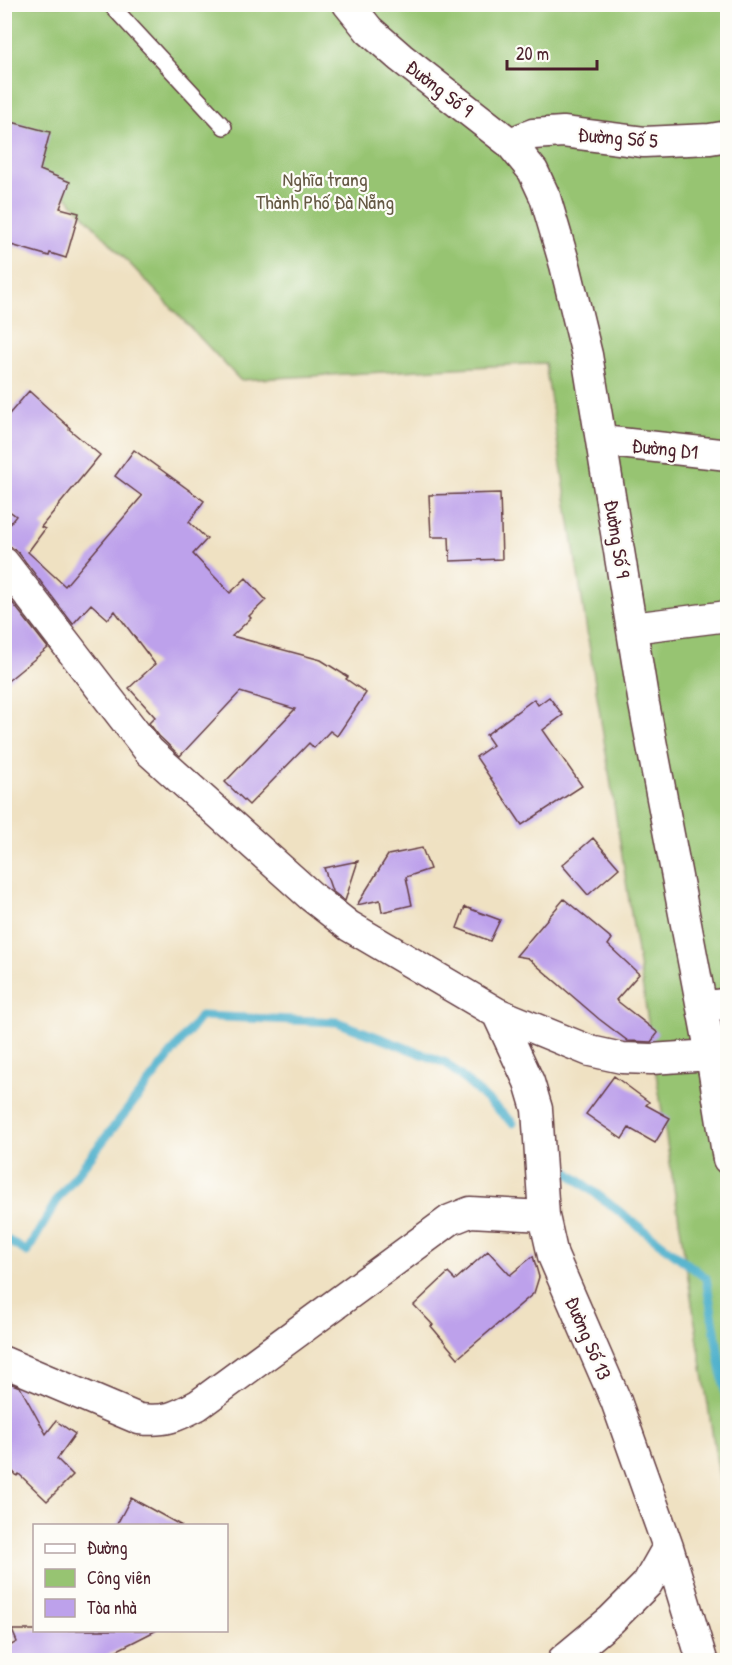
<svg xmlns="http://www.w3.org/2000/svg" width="732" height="1665" viewBox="0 0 732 1665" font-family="'Patrick Hand',sans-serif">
<rect width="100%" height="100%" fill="#fdfcf7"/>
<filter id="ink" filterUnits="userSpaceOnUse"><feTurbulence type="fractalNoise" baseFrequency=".0167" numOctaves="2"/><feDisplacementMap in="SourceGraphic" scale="12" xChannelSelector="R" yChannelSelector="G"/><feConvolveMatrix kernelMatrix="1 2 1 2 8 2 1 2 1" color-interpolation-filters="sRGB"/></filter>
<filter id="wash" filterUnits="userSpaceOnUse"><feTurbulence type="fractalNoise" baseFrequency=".008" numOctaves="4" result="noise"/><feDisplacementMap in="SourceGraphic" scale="24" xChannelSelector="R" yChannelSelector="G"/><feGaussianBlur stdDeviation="1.35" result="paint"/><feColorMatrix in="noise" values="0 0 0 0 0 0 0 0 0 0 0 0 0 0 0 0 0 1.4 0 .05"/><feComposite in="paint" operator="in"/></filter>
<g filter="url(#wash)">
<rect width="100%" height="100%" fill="#efe1c2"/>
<path fill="#97c472" stroke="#70724e" stroke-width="1.5" d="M5,5H727V1527L545,363L240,380L5,132Z"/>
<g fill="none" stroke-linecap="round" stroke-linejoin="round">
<path stroke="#4db0cc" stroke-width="9" d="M565,1170L706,1278L728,1409
M4,1238L27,1252L59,1197L201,1016L337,1022L446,1063L513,1123"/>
</g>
<g id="blocks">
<path fill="#bda1eb" d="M4,120L50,132L40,170L70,182L60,208L79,213L66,258L50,253L49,256L4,243Z
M29,391L70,428L69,429L100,455L41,527L45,529L28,552L65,586L142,496L115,476L134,450L204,501L189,522L207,539L193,554L230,593L246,578L266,600L249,616L251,618L232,636L321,660L348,677L346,679L366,693L337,736L330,731L314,748L309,743L249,805L225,782L295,709L240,692L180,756L159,736L149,723L155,717L129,688L155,664L115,611L108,619L91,604L73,624L18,552L11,547L4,546V531L16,516L4,507V420Z
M500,493L502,559L450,561L449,537H431L429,495Z
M4,592L48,648L4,684Z
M549,697L563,715L543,730L582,786L522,825L476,757L493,745L486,735L534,699L538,705Z
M593,838L619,868L588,895L562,865Z
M422,848L430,869L406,877L412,905L382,912L380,900L357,905L388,855Z
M358,861L345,901L332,891L324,868Z
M564,899L612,939L608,945L639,974L616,1000L658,1033L651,1042L628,1041L599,1019L528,958L516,956Z
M465,907L500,920L490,941L457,928Z
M614,1076L649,1102L646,1105L670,1118L655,1143L629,1128L622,1139L586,1114Z
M488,1251L510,1275L533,1256L539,1277L534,1293L458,1358L431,1326L433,1325L414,1305L448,1273L455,1280Z
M4,1381L20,1387L46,1434L56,1421L75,1434L57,1459L73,1475L47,1501L19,1474L17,1476L4,1462Z
M131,1498L182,1526H116Z
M12,1630H157L98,1660H4V1649L17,1642Z"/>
</g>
</g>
<g filter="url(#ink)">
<use href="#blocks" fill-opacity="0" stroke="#633c42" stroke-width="1.5"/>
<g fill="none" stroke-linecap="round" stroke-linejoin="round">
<defs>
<path id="lane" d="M110,4L224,127"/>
<path id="street" d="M348,4L369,30L401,58L510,143L533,171L545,197L565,265L587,355L644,704L711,1055L728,1159
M510,143L533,134L563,132L644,142L710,139L728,136
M602,441L728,455
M4,563L149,751L312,897L349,926L497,1013L590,1051L622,1058L651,1059L711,1055
M632,628L728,616
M703,1007L728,1003
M497,1013L529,1082L537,1109L544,1216L553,1256L616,1401L668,1547L702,1660
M4,1362L139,1419C165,1422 176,1417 198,1405L450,1220L470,1212L544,1216
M563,1660L611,1620L647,1584L668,1547"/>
</defs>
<use href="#lane" stroke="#633c42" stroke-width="18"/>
<use href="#street" stroke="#633c42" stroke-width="33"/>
<use href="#lane" stroke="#fff" stroke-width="15"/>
<use href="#street" stroke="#fff" stroke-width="30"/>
</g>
</g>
<g text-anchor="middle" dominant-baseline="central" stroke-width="4.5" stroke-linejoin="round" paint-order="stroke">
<g font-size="20" fill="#4a1f2b" stroke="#fdfcf7">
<text transform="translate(440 88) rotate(38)">Đường Số 9</text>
<text transform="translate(618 137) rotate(5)">Đường Số 5</text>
<text transform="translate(665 448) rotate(6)">Đường D1</text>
<text transform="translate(618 539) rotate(81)">Đường Số 9</text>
<text transform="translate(589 1338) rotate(67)">Đường Số 13</text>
</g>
<g font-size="20" fill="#655944" stroke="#fdfcf7">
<text x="325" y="178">Nghĩa trang<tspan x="325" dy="23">Thành Phố Đà Nẵng</tspan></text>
</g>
</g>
<rect width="732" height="1665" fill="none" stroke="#fdfcf7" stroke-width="24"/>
<rect x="33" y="1524" width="195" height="108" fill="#fdfcf7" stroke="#b5a4a5" stroke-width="1.5"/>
<rect x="45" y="1544" width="30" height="9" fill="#ffffff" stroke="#b5a4a5" stroke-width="1.5"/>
<text x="87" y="1554" font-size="18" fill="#4a1f2b">Đường</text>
<rect x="45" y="1569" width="30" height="18" fill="#97c472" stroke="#b5a4a5" stroke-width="1.5"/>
<text x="87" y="1584" font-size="18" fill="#4a1f2b">Công viên</text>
<rect x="45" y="1599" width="30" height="18" fill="#bda1eb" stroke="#b5a4a5" stroke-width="1.5"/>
<text x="87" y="1614" font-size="18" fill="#4a1f2b">Tòa nhà</text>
<path d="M507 60v9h90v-9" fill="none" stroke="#4a1f2b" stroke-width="3"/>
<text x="516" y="60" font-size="18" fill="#4a1f2b" stroke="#fdfcf7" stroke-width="4.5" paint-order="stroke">20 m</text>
</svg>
